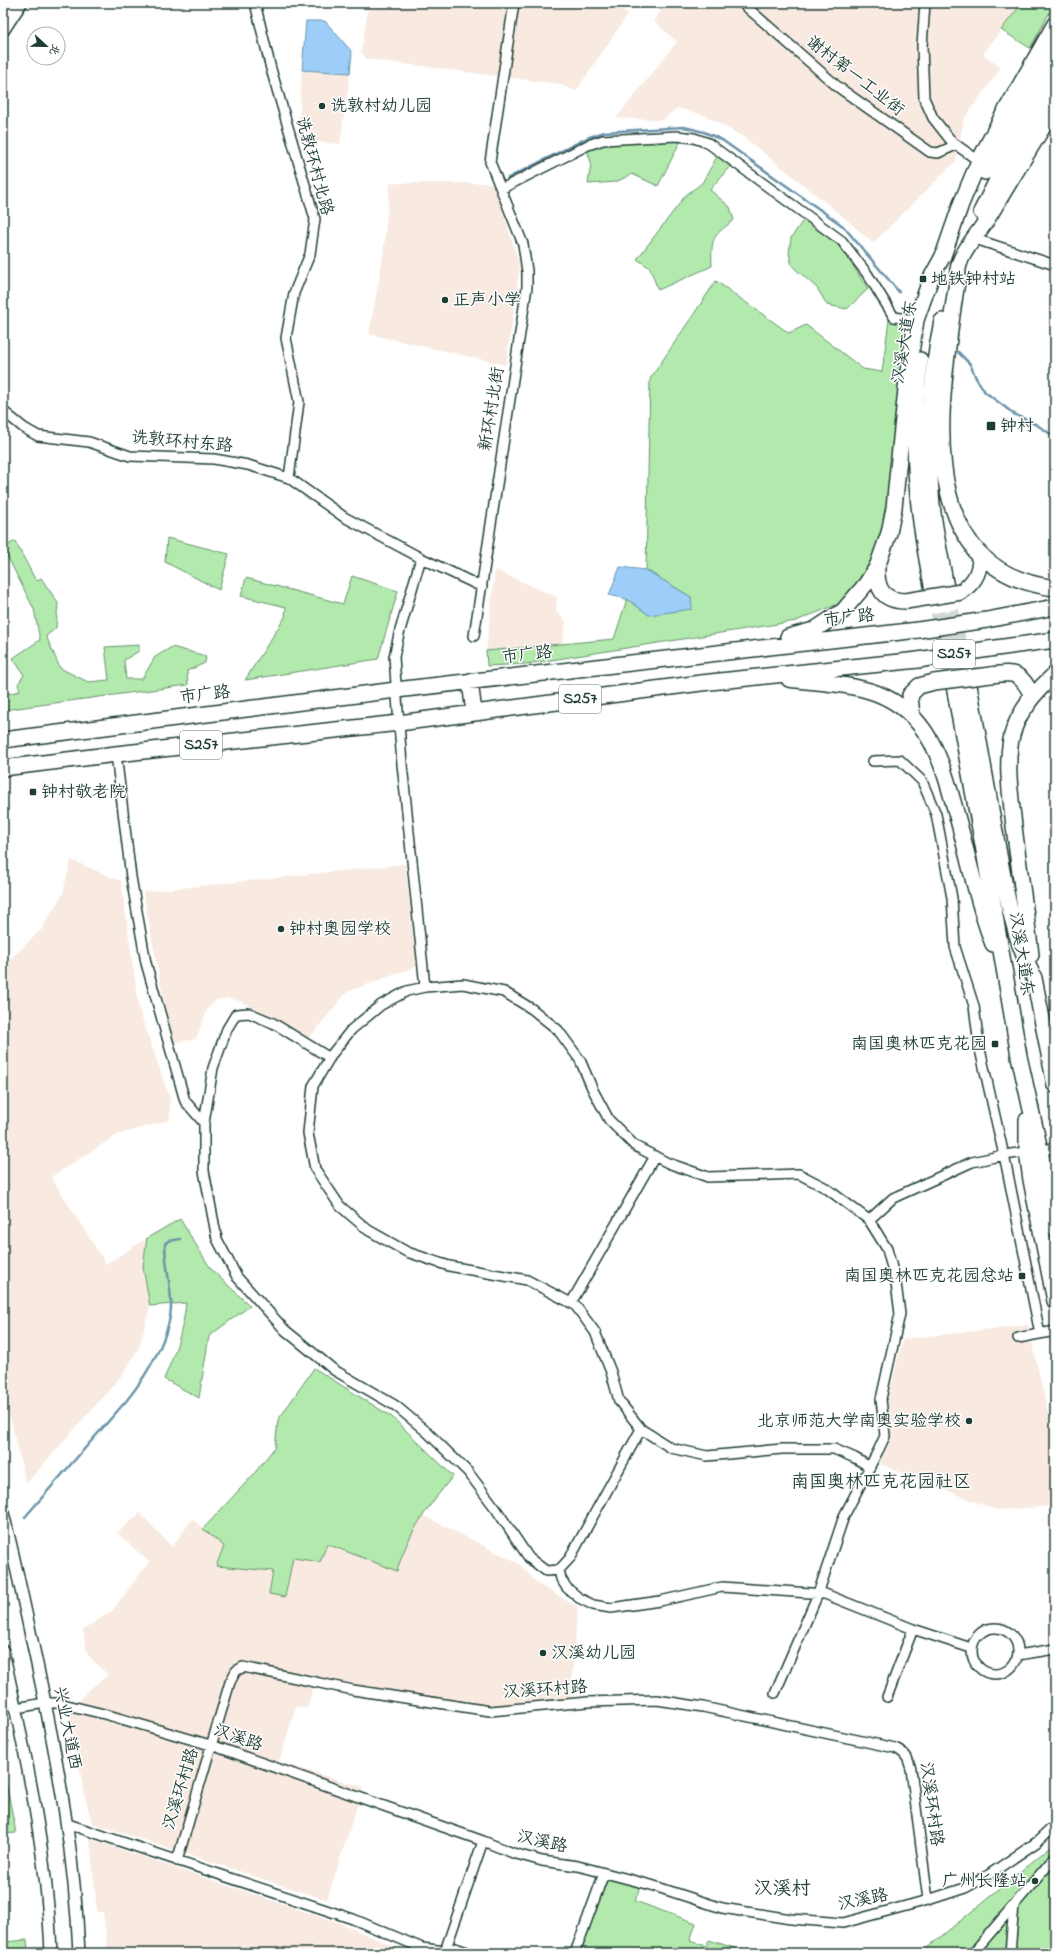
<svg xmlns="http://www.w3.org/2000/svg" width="1058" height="1956" viewBox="0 0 1058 1956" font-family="'Indie Flower','LXGW WenKai TC',sans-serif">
<rect width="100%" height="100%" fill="#fff"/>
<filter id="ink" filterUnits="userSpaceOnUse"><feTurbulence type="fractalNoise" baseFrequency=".025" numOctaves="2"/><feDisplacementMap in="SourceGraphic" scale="8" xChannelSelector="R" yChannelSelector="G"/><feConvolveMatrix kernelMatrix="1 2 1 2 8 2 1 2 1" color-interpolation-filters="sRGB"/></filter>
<g filter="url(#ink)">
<path fill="#f8eae0" d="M369,3H612L628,14L576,91L559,84L367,59L361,52Z
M668,3H1022L983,54L1001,68L964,119L956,161L873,243L846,219L745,138L704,115L677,108L663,120L616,118L677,42L653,20Z
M302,70L350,73L340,144L298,140Z
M390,183H494L520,266L506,365L369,334L383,257Z
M495,570L557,597L556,612L566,621L562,645L486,651Z
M71,860L121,881L139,1009L170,1099V1120L117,1135L51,1177L106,1264L147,1238L143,1267L150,1306L139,1348L123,1374L26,1484L3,1387V966L41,930L63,893Z
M405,864L417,966L347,992L309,1038L240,1001L227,998L216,1000L208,1008L196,1039L172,1043L143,892Z
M1028,1325L1055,1444V1506L996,1510L880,1464L889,1443L888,1398L903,1339Z
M140,1513L172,1547L192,1519L224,1546L216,1566L273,1571L286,1596L293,1558L327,1544L397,1571L403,1550L422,1515L518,1563L538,1584L578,1607L570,1700L494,1706L315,1679L307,1709L296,1706L279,1762L363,1787L327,1900L92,1823L84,1793L70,1714L86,1692L108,1675L87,1654L83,1630L112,1611L149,1562L117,1533Z
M90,1839L342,1924L408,1953H108L103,1912H97Z"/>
<path fill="#b2e9ac" stroke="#689370" d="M1022,3H1055L1030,48L1001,30Z
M681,140L658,186L632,174L616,182L588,184L591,163L587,149L604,144Z
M718,155L730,166L710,190L730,207L734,220C712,237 711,237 712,266L658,290L650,268L637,259L686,195L702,183Z
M804,219L839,244L868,289L847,309L827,305L817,288L792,266L789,253L791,238Z
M716,281L789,333L806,325L863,369L882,372L889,320L905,322L895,449L882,535L872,563L857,585L838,604L796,621L526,664L487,666L486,651L614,639L627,599L649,615L691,597L646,570L650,379Z
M167,538L229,554L219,590L165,562Z
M15,541L36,581L41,578L58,603L56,628L46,636L60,668L88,682L109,680L105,647L139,645V651L124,660L126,679H142L155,657L172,647L206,656L205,663L187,671L188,685L3,710V695L20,691L18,684L24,675L13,658L40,640L34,609L3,548Z
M352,576L398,591L378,659L245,680L285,617L286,607L241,596L246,578L343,604Z
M180,1219L211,1269L250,1306L209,1336L199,1398L164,1379C175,1353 183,1331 186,1303L150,1306L143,1267L147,1238Z
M314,1368L392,1417L453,1476C428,1507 408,1532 397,1571L327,1544L320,1562L293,1558L285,1597L269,1594L273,1571L216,1566L224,1546L203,1529L253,1475L275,1447L278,1420Z
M3,1766L16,1833L3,1834Z
M1055,1843V1953H921Z
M608,1877L640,1887L635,1901L696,1923L690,1941L706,1946L709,1940L744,1951L743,1953H580Z
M27,1940L28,1953H3V1942Z"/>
<path fill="#9ccef9" stroke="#6a94aa" d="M306,21H325L352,52L350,73L302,70Z
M620,567L646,570L691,597L692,609L649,615L627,599L609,595Z"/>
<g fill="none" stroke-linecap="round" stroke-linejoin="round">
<path stroke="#6a94aa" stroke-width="2.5" d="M508,178L587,138L604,132L684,127L704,132L722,140L843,226L899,292
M958,352L970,364L976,378L985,392L1014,414L1037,425L1055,437
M25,1517L127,1400C147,1375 173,1333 171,1300C170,1281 165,1263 165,1244L168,1241L180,1239"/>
<path stroke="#d2d8d6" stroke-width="15" stroke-dasharray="15 8" stroke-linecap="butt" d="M946,588L969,685
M933,590L954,686"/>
<defs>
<path id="minor" d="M255,3L271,69L315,219L310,254L294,293L286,338L299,402L289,478
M742,3L838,87L930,152L938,153L956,145
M925,3L922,46L924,98L933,118L952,142L979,161
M501,189L588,145L603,140L677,136L694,138L708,143L842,241L868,275L894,317L916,320
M975,239L1055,265
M3,411L24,428L38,436L89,442L130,456L214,459L248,465L289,478L344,517L421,558L482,587
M421,558L399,634L394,657L402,764L425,987
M474,636L527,287V271L523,244L490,162L514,3
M116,754L131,877L146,963L185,1101L204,1123
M873,761L900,760L922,781L936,814L952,898L955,947L974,1006L979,1045L1007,1169L1040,1334
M330,1058L273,1023L249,1013L236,1014L227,1029L213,1068L204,1123V1171L217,1239L237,1277L285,1330L334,1370L396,1406L427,1432L468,1472L496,1509L529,1558L546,1571L559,1570L570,1558L641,1429
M869,1220L893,1198L972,1162L1004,1155L1055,1148
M571,1303L655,1156
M1018,1338L1055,1331
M559,1570L561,1579L567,1588L579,1598L593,1605L611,1608L660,1601L722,1587L825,1594L913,1629L971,1648
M972 1651a23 23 0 1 1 46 0a23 23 0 1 1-46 0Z
M1018,1655L1055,1649
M775,1693L818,1594L844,1516L879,1449L885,1436L881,1399L900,1314L896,1283L887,1249L869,1220L826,1188L799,1174L708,1177L668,1163L635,1146L609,1120L593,1090L580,1060L558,1030L532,1009L504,992L463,984L425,987L407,991L381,1005L351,1030L332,1054L313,1086L308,1133L315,1169L340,1206L368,1230L407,1252L449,1266L527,1280L575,1305L595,1332L611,1372L619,1401L641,1429L671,1448L707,1456L782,1449H834L855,1458L870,1467
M887,1697L913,1629
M16,1708L45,1703H59L108,1715L217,1747L483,1841L513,1853L542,1861L578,1866L651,1885L722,1908L791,1919L843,1923L928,1900L965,1888L987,1876L1037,1842L1055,1825
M68,1824L353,1919L422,1948L445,1951L455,1948L470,1953
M177,1861L230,1682L236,1671L243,1667L353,1690L490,1711L588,1702L657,1700L703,1707L895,1748C906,1753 908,1758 911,1769L928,1900
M445,1951L483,1841
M575,1953L604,1873
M973,1953L1055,1857
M1010,1953L1014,1905"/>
<path id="tertiary" d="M3,1513C16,1564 27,1617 38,1669C58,1763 75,1857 79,1953
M3,1651C25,1751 47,1850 51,1953"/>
<path id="secondary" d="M3,10L7,3
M3,29L20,3"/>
<path id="primary" d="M1055,107C1032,145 1009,183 986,221C979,232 963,251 960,262C957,268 958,276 957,282C954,301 951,320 949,339C936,437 926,572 1055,588
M985,172L1055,50
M981,212L1009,156L1055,78
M942,321C930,377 926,455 933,513C936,538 942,563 946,588
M920,360C910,441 916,511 933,590
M877,566C876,588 882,601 906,601
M961,592C973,583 979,575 980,559L974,550
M987,620L1055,607
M788,637L814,630L843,611L866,584L877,567L889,533L894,508L907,379L916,320L931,278L943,256L961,204L979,161L1002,117L1055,24
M989,649L1055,640
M991,675C1015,672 1019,672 1031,693L1027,706
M789,679C817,683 849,683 876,693C931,714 943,765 957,816C969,859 977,903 993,944
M470,681L474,713
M969,685C978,734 986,783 995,832C1004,881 1011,933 1034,978L1055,1085
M954,686L984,851L1019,1056L1040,1150L1055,1228
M912,716L910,695L919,686L934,682
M3,740L396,690L918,630
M3,768L116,754L399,723L701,683L918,660
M1031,955C1026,912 1019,869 1014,826C1011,797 1005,765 1012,735C1018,712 1037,690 1055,674
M1027,1120V1152L1031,1180L1055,1301"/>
</defs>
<use href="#minor" stroke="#1f3d34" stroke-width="12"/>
<use href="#tertiary" stroke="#1f3d34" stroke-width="14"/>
<use href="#secondary" stroke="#1f3d34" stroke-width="16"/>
<use href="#primary" stroke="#1f3d34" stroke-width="18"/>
<use href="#minor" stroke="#fff" stroke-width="9"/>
<use href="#tertiary" stroke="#fff" stroke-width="11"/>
<use href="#secondary" stroke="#fff" stroke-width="13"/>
<use href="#primary" stroke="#fff" stroke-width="15"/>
<defs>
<path id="primary-bridge" d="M906,601L961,592
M918,630L987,620
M918,660L989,649
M934,682L991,675"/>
</defs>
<use href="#primary-bridge" stroke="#1f3d34" stroke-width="18" stroke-linecap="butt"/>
<use href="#primary-bridge" stroke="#fff" stroke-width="15"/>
</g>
</g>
<g fill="#1f3d34" stroke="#fff" stroke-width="1.5">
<circle cx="322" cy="106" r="4"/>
<rect x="919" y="275" width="8" height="8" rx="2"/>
<circle cx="445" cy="300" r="4"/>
<rect x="986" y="421" width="10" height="10" rx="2"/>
<rect x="29" y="788" width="8" height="8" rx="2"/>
<circle cx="281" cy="929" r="4"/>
<rect x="991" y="1040" width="8" height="8" rx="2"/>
<rect x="1018" y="1272" width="8" height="8" rx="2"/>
<circle cx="969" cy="1421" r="4"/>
<circle cx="543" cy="1653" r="4"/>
<circle cx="1035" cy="1881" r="4"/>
</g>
<g text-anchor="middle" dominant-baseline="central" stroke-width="3" stroke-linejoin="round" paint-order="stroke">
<g fill="#fff" stroke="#627771" stroke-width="1">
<rect x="933" y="640" width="42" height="28" rx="3"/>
<rect x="559" y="685" width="42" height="28" rx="3"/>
<rect x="180" y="731" width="42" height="28" rx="3"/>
</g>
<g font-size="16" font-weight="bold" fill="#1f3d34">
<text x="954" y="654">S257</text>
<text x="580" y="699">S257</text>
<text x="201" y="745">S257</text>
</g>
<g font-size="17" fill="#1f3d34" stroke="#fff">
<text transform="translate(855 76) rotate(38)">谢村第一工业街</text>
<text transform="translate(314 166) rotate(75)">诜敦环村北路</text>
<text transform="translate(905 342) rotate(-81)">汉溪大道东</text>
<text transform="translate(492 409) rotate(-81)">新环村北街</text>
<text transform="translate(182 442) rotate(5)">诜敦环村东路</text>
<text transform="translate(849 618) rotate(-6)">市广路</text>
<text transform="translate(527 655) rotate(-7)">市广路</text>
<text transform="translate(205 695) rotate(-7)">市广路</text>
<text transform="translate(1021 954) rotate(81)">汉溪大道东</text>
<text transform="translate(545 1690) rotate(-4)">汉溪环村路</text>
<text transform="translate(67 1728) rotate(79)">兴业大道西</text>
<text transform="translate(238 1738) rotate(19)">汉溪路</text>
<text transform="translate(181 1789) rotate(-73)">汉溪环村路</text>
<text transform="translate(931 1804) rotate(82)">汉溪环村路</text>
<text transform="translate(542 1842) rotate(12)">汉溪路</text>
<text transform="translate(863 1900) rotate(-12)">汉溪路</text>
</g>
<g font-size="17" fill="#1f3d34" stroke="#fff" text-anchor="start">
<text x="330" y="106">诜敦村幼儿园</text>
<text x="931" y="279">地铁钟村站</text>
<text x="453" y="300">正声小学</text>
<text x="1000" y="426">钟村</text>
<text x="41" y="792">钟村敬老院</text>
<text x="289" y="929">钟村奥园学校</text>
<text x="987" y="1044" text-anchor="end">南国奥林匹克花园</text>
<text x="1014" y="1276" text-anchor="end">南国奥林匹克花园总站</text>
<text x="961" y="1421" text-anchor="end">北京师范大学南奥实验学校</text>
<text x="551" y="1653">汉溪幼儿园</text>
<text x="1027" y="1881" text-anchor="end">广州长隆站</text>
</g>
<g font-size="18" fill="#1f3d34" stroke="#fff">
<text x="881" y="1483">南国奥林匹克花园社区</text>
</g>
<g font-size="19" fill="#1f3d34" stroke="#fff">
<text x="782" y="1889">汉溪村</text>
</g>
</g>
<rect width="1058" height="1956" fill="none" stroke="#fff" stroke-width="16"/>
<rect x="8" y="8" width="1042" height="1940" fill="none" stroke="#1f3d34" stroke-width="1.5" filter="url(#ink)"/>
<g transform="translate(46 46) rotate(112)"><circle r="19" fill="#ffffff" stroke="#a5b1ae"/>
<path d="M0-3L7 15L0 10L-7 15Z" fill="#1f3d34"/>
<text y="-6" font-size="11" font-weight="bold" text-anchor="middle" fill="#1f3d34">北</text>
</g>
</svg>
